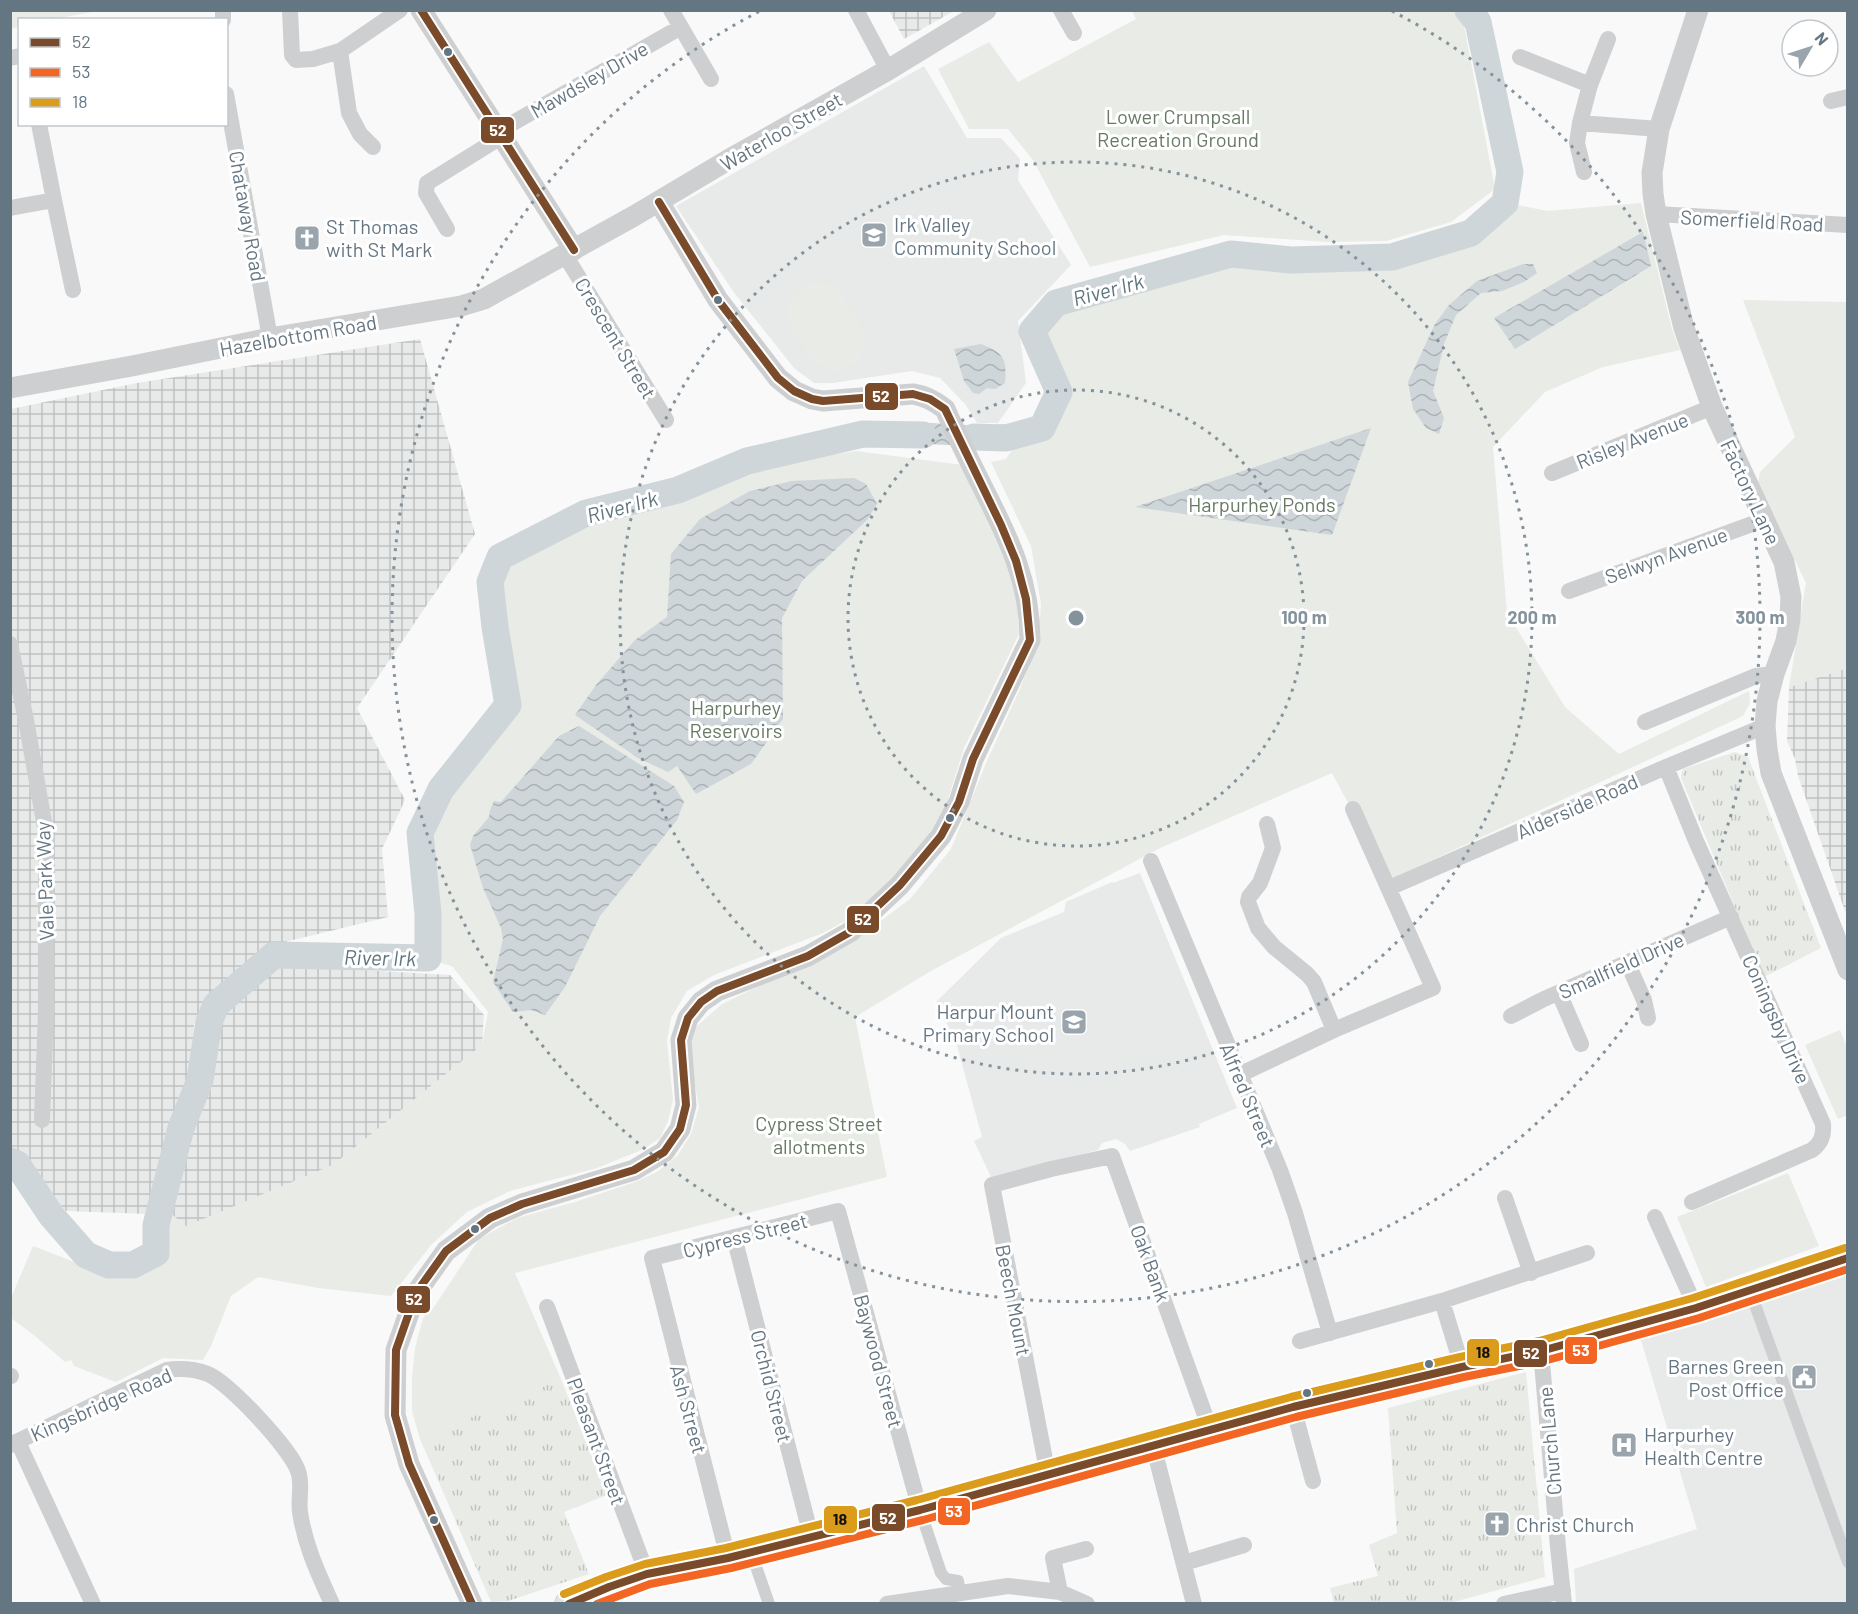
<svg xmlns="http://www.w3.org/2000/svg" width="1858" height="1614" viewBox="0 0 1858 1614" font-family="Barlow,sans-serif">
<defs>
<pattern id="industrial-grid" width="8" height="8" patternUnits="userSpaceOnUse" patternTransform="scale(1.5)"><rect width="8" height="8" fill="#e8e9e9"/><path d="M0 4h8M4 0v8" fill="none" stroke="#c0c1c2"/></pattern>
<pattern id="grass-tufts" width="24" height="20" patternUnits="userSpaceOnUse" patternTransform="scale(1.5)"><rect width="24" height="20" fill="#e8ebe6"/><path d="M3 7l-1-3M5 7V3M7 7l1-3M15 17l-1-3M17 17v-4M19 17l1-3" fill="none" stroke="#c0c3c0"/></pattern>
<pattern id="forest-crowns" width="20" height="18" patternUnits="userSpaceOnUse" patternTransform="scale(1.5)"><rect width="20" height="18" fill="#e8ebe6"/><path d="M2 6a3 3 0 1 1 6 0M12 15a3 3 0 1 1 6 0" fill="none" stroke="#c0c3c0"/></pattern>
<pattern id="water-waves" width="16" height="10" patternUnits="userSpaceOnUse" patternTransform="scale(1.5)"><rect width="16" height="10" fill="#ced6d9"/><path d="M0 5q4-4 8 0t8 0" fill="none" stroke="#abb2b5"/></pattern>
</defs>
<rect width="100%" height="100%" fill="#f9f9f9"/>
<path fill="#e8e9e9" d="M924,66L967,138H1001L1020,159L1018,180L1071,265L1018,321L1026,383L998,423H977L965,404L940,378L912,371L833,383H814L794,368L735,294L676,206Z
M1140,873L1237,1108L1199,1124L1200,1127L1130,1151L1125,1144L1116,1139L1102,1143L1098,1150L991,1177L974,1141L982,1137L956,1042L936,1002L1001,938L1064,912L1066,902L1112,882L1113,883Z
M1847,1270V1603H1576L1574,1569L1697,1529L1641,1340Z"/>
<path fill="url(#industrial-grid)" d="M889,11H954L904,39Z
M420,339L475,534L357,708L405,800L382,849L388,917L268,946L206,1001L194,1025L191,1082L149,1214L66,1211L11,1153V409L137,383Z
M1847,668V917L1798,776L1795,759L1787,741L1789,687Z
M272,965L450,975L484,1015L482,1045L333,1165L186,1227L170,1213L188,1126L206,1081L217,1014Z"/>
<path fill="url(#grass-tufts)" d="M1735,752L1748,757L1821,948L1764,977L1681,778L1683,769Z
M1526,1372L1545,1577L1450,1603H1334L1330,1588L1378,1576L1369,1545L1397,1533L1388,1408Z
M561,1379L607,1495L564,1512L589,1574L508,1601L491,1602L420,1439Z"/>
<path fill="url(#forest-crowns)" d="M11,10H97V11L54,19L20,20L19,27L11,29Z"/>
<path fill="#e8ebe6" d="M1132,11H1453L1463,20L1495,189L1451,222L1386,241L1328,242L1224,235L1090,267L1033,160L1008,129H969L938,69L989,42L1018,82L1136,19Z
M1641,203L1672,329L1680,350L1603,367L1545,392L1493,447L1507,613L1565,707L1619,754L1749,691L1750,703L1743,716L1389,880L1332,773L1158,849L931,971L855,1017L887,1177L515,1273L561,1379L420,1439L412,1411V1379L415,1348L423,1318L434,1307L479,1239L517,1218L575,1202L635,1182L657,1172L678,1155L691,1134L699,1107L691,1063L690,1032L722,1004L859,937L910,899L951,849L987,761L1020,689L1039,637L1041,604L1031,546L991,462L1006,459L1044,401L1042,340L1061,314L1231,262L1296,267L1395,265L1475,240L1518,205L1547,211Z
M815,281C822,283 830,284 837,289C842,293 846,302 849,308C861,327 874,341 856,362C846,372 829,373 818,365C811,360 806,349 801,343C798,338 793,333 791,327C780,305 795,288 815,281Z
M1743,300L1847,302V668L1789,687L1806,583L1758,483L1760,472L1795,437Z
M856,451L970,466L1011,570L1017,604L1019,634L964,748L939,828L905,870L849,919L823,933L714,975L687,991L671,1018L667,1041L673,1100L668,1121L660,1138L644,1149L597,1168L510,1191L467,1212L431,1245L391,1296L318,1288L258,1277L231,1296L211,1346L203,1360L163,1358L116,1382L74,1366L71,1360L65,1362L35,1336L11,1318V1298L33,1246L116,1278L162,1231L170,1213L186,1226L333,1165L482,1045L488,1012L452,966L434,961L427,835L445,796L513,707L499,588L509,562L590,522L685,501L753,467Z
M1840,1030L1847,1047L1848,1115L1838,1119L1805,1045Z
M1788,1173L1819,1246L1706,1287L1677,1217Z"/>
<path fill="url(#water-waves)" d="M1643,232L1651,266L1515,349L1494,318Z
M1523,264H1533L1537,273L1524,282L1502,291L1481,293L1456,315L1444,344L1433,391L1444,418L1439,434L1426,428L1413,409L1408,382L1435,324L1449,305L1477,281Z
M981,344C1004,353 1007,358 1005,383L995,389L987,388L979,394L973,393L964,381L954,349Z
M932,423L976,426L1008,424L1012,445L985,447L889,442L884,424Z
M1371,428L1332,535L1135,507Z
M854,478L866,484L877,504L867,520L802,581L782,618L783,719L751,764L696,794L677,766L668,772L638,758L575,715L596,685L635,640L667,617L671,554L700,519L750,491L792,481Z
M579,726L674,786L684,802L677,820L600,916L565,987L545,1015L531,1010L513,1012L493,982L503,939L501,928L483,888L470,845L473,836L489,817L490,810L494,801L501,802L559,736Z"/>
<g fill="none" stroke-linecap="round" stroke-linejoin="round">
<path stroke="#ced6d9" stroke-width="27" d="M974,437L1006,438L1042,428L1059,392L1032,331L1056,303L1231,254L1291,260L1392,257L1471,233L1505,203L1510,172L1478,22L1468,10
M10,1161L17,1164L51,1215L86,1255L109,1265H133L156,1253V1225L181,1128L200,1080L209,1022L216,1005L274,955L428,958V914L420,833L441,789L508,705L495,627L490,582L500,557L586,513L678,490L747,461L863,434L923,435"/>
<defs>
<path id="primary" d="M568,1604L609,1587L647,1574L728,1558L811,1536L920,1510L1293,1407L1462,1367L1541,1351L1696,1308L1848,1258"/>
</defs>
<use href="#primary" stroke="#d5d6d7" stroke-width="28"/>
<path stroke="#cecfd0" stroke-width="12" d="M1754,1302L1848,1562
M920,1510L941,1573L946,1579L958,1581L960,1592
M751,1552L769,1604"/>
<path stroke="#cecfd0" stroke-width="16" d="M290,10L292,55L296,60L313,59L340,51L400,10
M671,10L711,79
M856,10L888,70
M1061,10L1074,33
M223,20V10
M340,51L349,113L360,134L373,147
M1520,57L1590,85L1580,123L1659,129
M10,58L20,56
M1590,85L1608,39
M226,94L270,338
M1831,101L1848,97
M1580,123L1577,143L1584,172
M497,132L681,27
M54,200L73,290
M10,208L54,200L39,124
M1656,214L1848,225
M447,229L426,193L427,183L501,137
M565,255L666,420
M1552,473L1712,407
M1569,591L1763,520
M10,644L26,720L46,833V1011L42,1120
M1645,722L1756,676L1774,674
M1666,767L1696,841L1823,1124C1824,1136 1821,1143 1812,1150L1692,1202
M1267,824L1273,848L1260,883L1249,897L1248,902L1258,928L1274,947L1307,974L1314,982L1334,1030
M1151,861L1280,1170L1295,1213L1330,1333
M1389,888L1666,767L1765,726
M1627,962L1644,1000L1648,1018
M1559,993L1581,1044
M1511,1016L1544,999L1731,917
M1239,1075L1334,1030L1433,988L1353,809
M1505,1198L1531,1273
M1655,1217L1696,1308
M734,1237L811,1536
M1442,1301L1462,1367
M547,1307L647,1574
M1300,1341L1442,1301L1587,1253
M1541,1351L1558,1547L1564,1604
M10,1376H11
M1293,1407L1313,1481
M18,1442L93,1604
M10,1445L167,1370C181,1368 194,1369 208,1374C229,1383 291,1449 298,1471C303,1483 298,1499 300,1512C305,1546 318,1573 332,1604
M1153,1445L1194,1604
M1048,1475L992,1185L1051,1169L1112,1156L1210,1429
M728,1558L652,1258L838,1211L920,1510
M1184,1563L1244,1545
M1060,1592L1053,1558L1086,1549
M887,1604L1008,1586L1060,1592L1087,1604
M1504,1604L1563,1591"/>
<path stroke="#cecfd0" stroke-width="21" d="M421,10L574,250
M1698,10L1659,129L1652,173L1653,194L1656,214L1684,328L1712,407L1784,562L1791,597L1790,619L1786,641L1774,674L1767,701L1765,726L1767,749L1771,773L1848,970
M10,388L132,366L270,338L461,306L484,299L634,216L728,160L888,70L986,10
M472,1604L409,1464L395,1415L396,1350L416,1293L446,1251L490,1218L522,1204L634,1170L664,1152L680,1129L686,1105L681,1040L688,1018L701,1002L717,991L808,956L850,932L900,885L941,836L959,802L973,759L1030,640C1030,582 1009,539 983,488C970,462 957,436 945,409C935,401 926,396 913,394L823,401L812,399L794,391L778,378L718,300L659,202"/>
<use href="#primary" stroke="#e1e2e2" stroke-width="26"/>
<defs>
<path id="bus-1" d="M421,10L574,250
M472,1604L409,1464L395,1415L396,1350L416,1293L446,1251L490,1218L522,1204L634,1170L664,1152L680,1129L686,1105L681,1040L688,1018L701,1002L717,991L808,956L850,932L900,885L941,836L959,802L973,759L1030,640L1026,599L1016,561L1001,525L945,409L930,399L913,394L823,401L812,399L794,391L778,378L718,300L659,202
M569,1604L609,1587L647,1574L728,1558L920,1510L1293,1407L1462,1367L1541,1351L1696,1308L1848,1258"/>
<path id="bus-2" d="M597,1604L650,1584L731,1568L923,1520L1296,1417L1464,1377L1544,1361L1699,1318L1848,1269"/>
<path id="bus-3" d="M564,1594L606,1577L645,1564L726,1548L917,1500L1291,1397L1460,1357L1539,1341L1693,1298L1845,1248"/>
</defs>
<use href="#bus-1" stroke="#fff" stroke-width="12"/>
<use href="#bus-2" stroke="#fff" stroke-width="12"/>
<use href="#bus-3" stroke="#fff" stroke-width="12"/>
<use href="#bus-1" stroke="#7a4b2a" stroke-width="8"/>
<use href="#bus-2" stroke="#f26522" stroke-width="8"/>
<use href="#bus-3" stroke="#da9c1a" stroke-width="8"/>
</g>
<g fill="none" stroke="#84929c" stroke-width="3" stroke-dasharray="3 6">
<circle cx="1076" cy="618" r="228"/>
<circle cx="1076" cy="618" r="456"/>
<path d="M1392 11A684 684 0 1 1 760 11"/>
</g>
<defs>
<symbol id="school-square" viewBox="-11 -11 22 22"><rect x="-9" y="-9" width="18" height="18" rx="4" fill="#99a4ac" stroke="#fff"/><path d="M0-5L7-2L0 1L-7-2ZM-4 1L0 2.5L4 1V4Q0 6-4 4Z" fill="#fff"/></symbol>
<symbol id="church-square" viewBox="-11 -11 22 22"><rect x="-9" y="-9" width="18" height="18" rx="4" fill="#99a4ac" stroke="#fff"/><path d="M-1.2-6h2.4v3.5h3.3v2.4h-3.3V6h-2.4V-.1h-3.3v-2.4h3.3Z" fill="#fff"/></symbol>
<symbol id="civic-square" viewBox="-11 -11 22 22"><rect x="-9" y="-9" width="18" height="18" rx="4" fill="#99a4ac" stroke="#fff"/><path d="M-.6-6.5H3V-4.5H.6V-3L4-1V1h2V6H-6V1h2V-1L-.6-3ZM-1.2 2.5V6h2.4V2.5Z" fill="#fff"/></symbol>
<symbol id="hospital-square" viewBox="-11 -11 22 22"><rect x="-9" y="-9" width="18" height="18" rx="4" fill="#99a4ac" stroke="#fff"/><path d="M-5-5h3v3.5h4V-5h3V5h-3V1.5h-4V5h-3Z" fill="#fff"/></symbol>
</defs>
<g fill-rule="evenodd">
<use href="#school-square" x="859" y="220" width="30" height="30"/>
<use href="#church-square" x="292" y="223" width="30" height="30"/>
<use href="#school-square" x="1059" y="1007" width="30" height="30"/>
<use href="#civic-square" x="1789" y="1362" width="30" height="30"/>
<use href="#hospital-square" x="1609" y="1430" width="30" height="30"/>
<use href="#church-square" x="1482" y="1509" width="30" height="30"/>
</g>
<g fill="#657683" stroke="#fff" stroke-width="2">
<circle cx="448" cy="52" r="5"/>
<circle cx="718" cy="300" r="5"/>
<circle cx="950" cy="818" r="5"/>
<circle cx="475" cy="1229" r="5"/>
<circle cx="1429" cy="1364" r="5"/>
<circle cx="1307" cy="1393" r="5"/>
<circle cx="434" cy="1520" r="5"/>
</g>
<g text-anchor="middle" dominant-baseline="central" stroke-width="6" stroke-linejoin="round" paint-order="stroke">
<g font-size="20" fill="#657683" stroke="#fff">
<text transform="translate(589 79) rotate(-30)">Mawdsley Drive</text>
<text transform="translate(781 131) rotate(-30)">Waterloo Street</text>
<text transform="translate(248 216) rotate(80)">Chataway Road</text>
<text transform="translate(1752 220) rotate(3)">Somerfield Road</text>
<text transform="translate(298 335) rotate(-10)">Hazelbottom Road</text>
<text transform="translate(616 338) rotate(59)">Crescent Street</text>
<text transform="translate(1632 440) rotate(-22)">Risley Avenue</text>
<text transform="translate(1751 492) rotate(65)">Factory Lane</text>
<text transform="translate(1666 555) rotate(-20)">Selwyn Avenue</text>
<text transform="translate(1577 806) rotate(-24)">Alderside Road</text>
<text transform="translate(44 881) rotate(-92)">Vale Park Way</text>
<text transform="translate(1621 965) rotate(-24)">Smallfield Drive</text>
<text transform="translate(1777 1019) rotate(66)">Coningsby Drive</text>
<text transform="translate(1248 1095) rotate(67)">Alfred Street</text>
<text transform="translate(745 1235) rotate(-14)">Cypress Street</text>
<text transform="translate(1151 1263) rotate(70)">Oak Bank</text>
<text transform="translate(1014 1300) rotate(79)">Beech Mount</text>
<text transform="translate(879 1361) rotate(75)">Baywood Street</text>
<text transform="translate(772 1386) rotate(76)">Orchid Street</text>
<text transform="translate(101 1404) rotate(-24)">Kingsbridge Road</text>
<text transform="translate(689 1409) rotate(75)">Ash Street</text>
<text transform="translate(597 1441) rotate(70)">Pleasant Street</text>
<text transform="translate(1549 1441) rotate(-95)">Church Lane</text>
</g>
<g font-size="20" fill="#687a64" stroke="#fff">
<text x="1178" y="116">Lower Crumpsall<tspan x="1178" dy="23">Recreation Ground</tspan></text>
<text x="1262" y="504">Harpurhey Ponds</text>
<text x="736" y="707">Harpurhey<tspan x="736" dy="23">Reservoirs</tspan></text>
<text x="819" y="1123">Cypress Street<tspan x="819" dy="23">allotments</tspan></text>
</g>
<g font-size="20" fill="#657683" stroke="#fff" text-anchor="start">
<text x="894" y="224">Irk Valley<tspan x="894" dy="23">Community School</tspan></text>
<text x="326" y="226">St Thomas<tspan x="326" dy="23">with St Mark</tspan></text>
<text x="1054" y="1011" text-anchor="end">Harpur Mount<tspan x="1054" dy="23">Primary School</tspan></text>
<text x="1784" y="1366" text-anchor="end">Barnes Green<tspan x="1784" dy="23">Post Office</tspan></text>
<text x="1644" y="1434">Harpurhey<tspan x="1644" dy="23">Health Centre</tspan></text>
<text x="1516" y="1524">Christ Church</text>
</g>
<g font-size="21" font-style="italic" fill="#60757c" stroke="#fff">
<text transform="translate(1108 289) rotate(-15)">River Irk</text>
<text transform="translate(622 506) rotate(-15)">River Irk</text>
<text transform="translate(380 957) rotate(1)">River Irk</text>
</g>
</g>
<circle cx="1076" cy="618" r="9" fill="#84929c" stroke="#fff" stroke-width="3"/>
<g font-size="18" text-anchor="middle" font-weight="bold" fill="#84929c" stroke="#fff" stroke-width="6" stroke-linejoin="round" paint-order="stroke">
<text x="1304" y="624">100 m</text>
<text x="1532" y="624">200 m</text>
<text x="1760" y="624">300 m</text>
</g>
<g stroke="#fff" stroke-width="2">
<rect x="480" y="116" width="35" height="28" rx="6" fill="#7a4b2a"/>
<rect x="864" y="382" width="35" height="29" rx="6" fill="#7a4b2a"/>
<rect x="846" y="905" width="34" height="29" rx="6" fill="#7a4b2a"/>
<rect x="396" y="1285" width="35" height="29" rx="6" fill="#7a4b2a"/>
<rect x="1564" y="1336" width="34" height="29" rx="6" fill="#f26522"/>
<rect x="1466" y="1338" width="34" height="29" rx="6" fill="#da9c1a"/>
<rect x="1513" y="1339" width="35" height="29" rx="6" fill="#7a4b2a"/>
<rect x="937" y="1497" width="34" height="29" rx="6" fill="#f26522"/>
<rect x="871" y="1503" width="35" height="29" rx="6" fill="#7a4b2a"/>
<rect x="823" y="1505" width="35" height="29" rx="6" fill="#da9c1a"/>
</g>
<g font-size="16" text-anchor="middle" font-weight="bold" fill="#fff">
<text x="498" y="136">52</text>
<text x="881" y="402">52</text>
<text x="863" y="925">52</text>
<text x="414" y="1305">52</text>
<text x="1581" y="1356">53</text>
<text x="1531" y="1359">52</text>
<text x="954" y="1517">53</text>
<text x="888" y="1524">52</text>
</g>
<g font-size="16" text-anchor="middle" font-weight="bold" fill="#111">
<text x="1483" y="1358">18</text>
<text x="840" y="1525">18</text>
</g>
<rect width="1858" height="1614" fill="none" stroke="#657683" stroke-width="24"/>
<rect x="18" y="18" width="210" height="108" fill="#ffffff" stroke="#c1c8cd" stroke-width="1.5"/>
<rect x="30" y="38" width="30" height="9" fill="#7a4b2a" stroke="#c1c8cd" stroke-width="1.5"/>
<text x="72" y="48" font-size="18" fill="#657683">52</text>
<rect x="30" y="68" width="30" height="9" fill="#f26522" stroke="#c1c8cd" stroke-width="1.5"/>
<text x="72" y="78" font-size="18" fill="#657683">53</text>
<rect x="30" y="98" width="30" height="9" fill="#da9c1a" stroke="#c1c8cd" stroke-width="1.5"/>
<text x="72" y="108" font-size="18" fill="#657683">18</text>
<g transform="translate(1810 48) rotate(51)"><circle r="28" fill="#ffffff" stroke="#c1c8cd" stroke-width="1.5"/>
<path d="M0-4.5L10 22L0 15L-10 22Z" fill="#99a4ac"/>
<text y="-9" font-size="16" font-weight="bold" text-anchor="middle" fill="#657683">N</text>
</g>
</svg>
